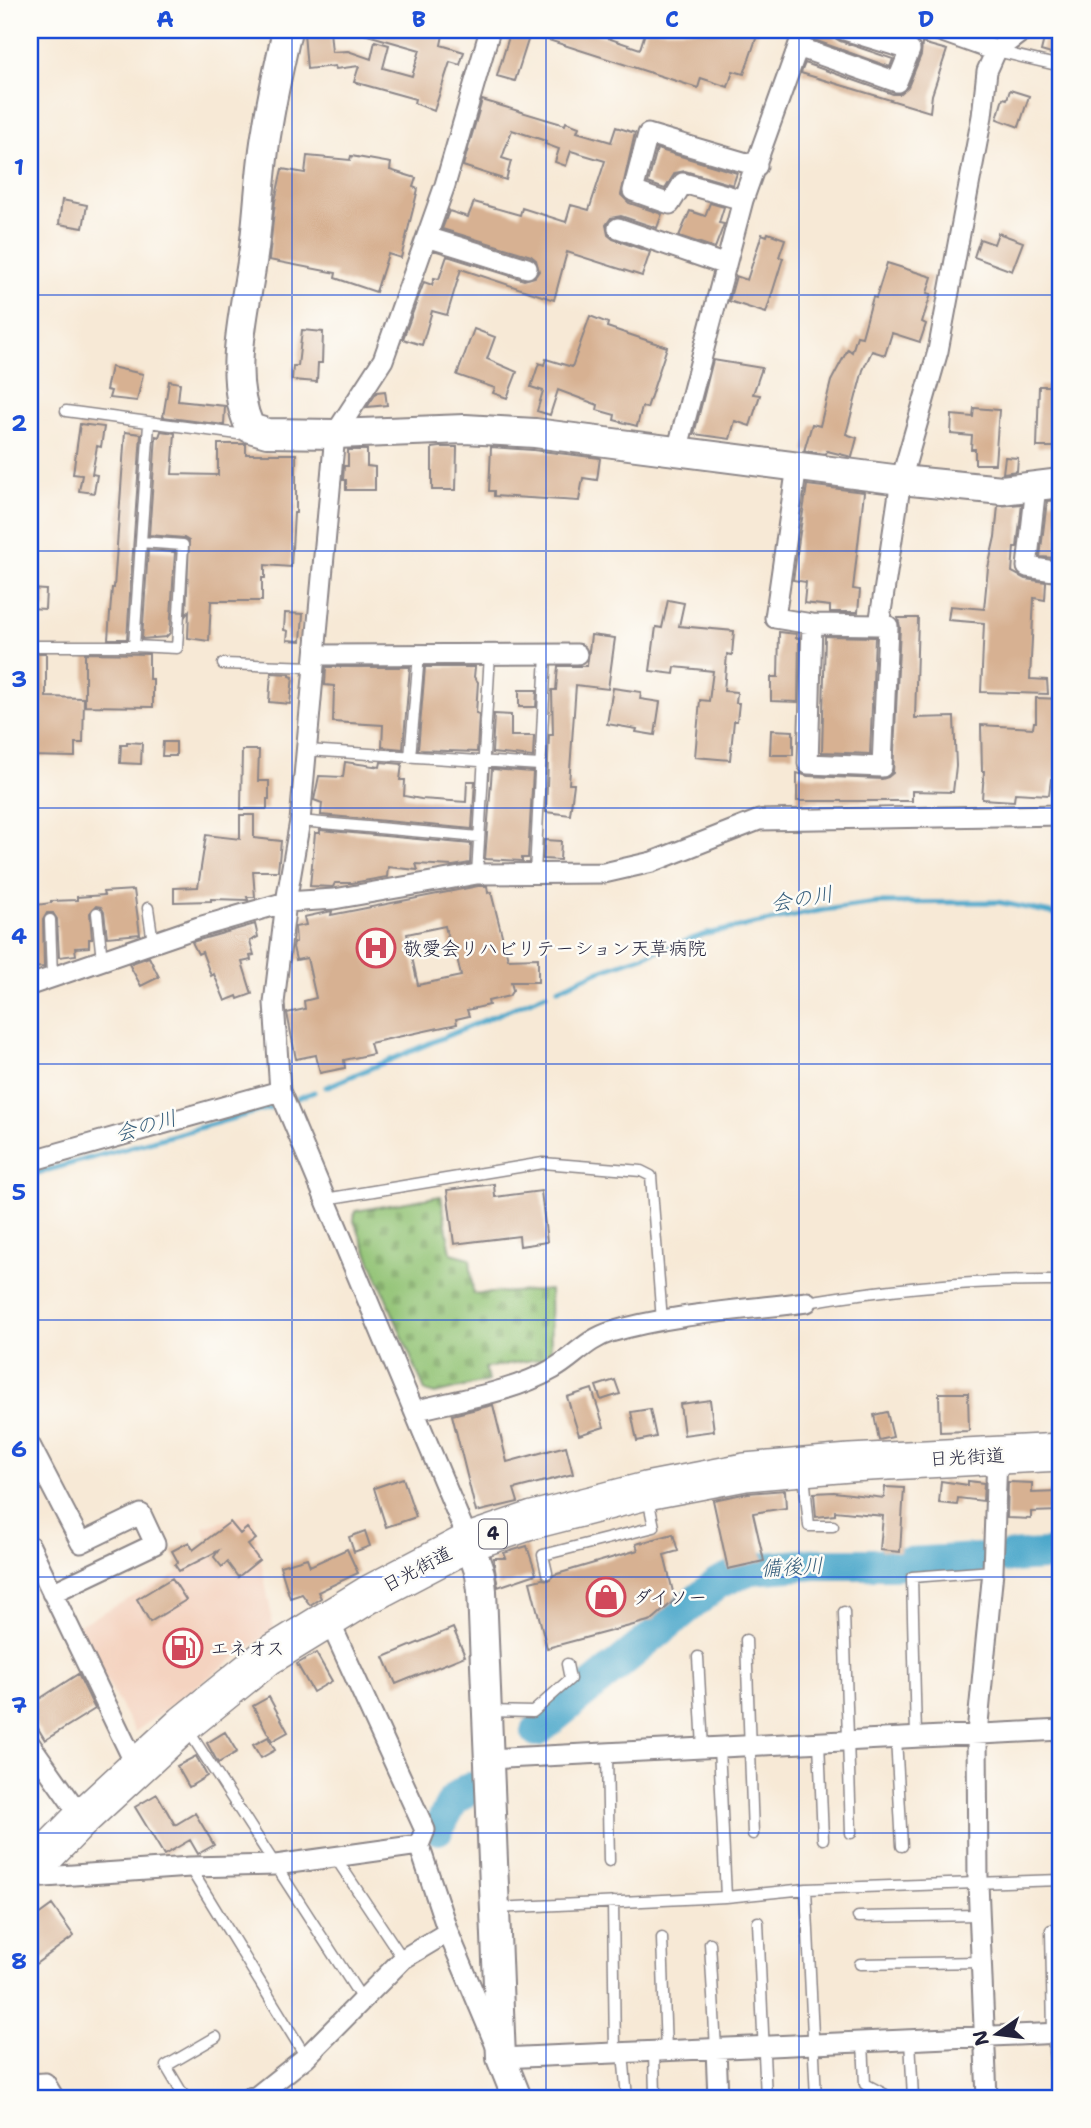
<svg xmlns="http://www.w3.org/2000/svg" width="1091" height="2128" viewBox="0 0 1091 2128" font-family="'Shantell Sans','Klee One',sans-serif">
<defs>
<pattern id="cemetery-stones" width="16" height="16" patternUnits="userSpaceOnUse" patternTransform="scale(1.75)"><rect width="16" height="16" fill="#92c374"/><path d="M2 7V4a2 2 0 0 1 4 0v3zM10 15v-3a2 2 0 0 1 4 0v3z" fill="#7ea765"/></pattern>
</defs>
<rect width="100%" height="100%" fill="#fdfcf7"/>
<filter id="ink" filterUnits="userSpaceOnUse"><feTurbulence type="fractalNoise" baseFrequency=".0143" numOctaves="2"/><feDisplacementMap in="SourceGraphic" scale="14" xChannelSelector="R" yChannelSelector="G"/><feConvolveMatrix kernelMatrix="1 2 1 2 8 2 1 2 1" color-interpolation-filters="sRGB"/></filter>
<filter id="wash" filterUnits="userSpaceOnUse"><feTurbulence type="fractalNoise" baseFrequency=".00686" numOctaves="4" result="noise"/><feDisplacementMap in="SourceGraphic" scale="28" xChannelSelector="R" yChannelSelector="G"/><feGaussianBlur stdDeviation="1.57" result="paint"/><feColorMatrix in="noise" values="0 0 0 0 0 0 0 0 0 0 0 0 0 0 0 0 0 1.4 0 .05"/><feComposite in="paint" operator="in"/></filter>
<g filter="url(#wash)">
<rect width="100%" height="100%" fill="#f7e9d6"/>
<path fill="#f4d3c0" d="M252,1513L274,1629L135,1732L77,1626L213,1555L203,1527Z"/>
<path fill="url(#cemetery-stones)" stroke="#5a7258" stroke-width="2" d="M441,1196L451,1253L470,1258L473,1294L550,1290L551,1357L485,1368L488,1381L435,1394L425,1391L354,1221L355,1211Z"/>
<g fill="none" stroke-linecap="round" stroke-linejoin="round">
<path stroke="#4ea8cb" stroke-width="5" d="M558,989L594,973L706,934L823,910L877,903L998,902L1061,915
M326,1087L546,994
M298,1098L314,1092
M30,1175L270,1108"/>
<path stroke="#4ea8cb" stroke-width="32" d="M1010,1557L1061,1554
M537,1731L718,1583L750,1569L815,1564H891L977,1559
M438,1829L453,1801L469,1788"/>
</g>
<g id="blocks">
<path fill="#d7b192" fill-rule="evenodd" d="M365,30H444L441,45L464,52L460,65L450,62L434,111L414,103L415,99L354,82L359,66L336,69L335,66L307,69L304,33L330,31L332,52L348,51L371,59L375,41L389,45L383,68L412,76L420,50L364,34Z
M511,30H584L640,49L646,30H759L744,74L733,71L728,87L701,78L698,88L530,34L515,81L497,76Z
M816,30H832L835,38L840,41L893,59L890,67L814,40Z
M1046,31L1061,34V57L1041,51Z
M922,43L947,50L932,95L930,112L801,73L805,63L893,94H900L908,87L921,55Z
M1010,90L1029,96L1019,127L997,119L1003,98L1007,99Z
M482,100L565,125L566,122L579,127L577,132L611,142L616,127L635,133L621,195L629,203L662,214L657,228L621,216L611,218L606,225L608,235L613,239L650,252L642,276L567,252L554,300L461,269L447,315L432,311L422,345L403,339L424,282L432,285L434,278L439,279L447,256L524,280L535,277L539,271L536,260L531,256L442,229L449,211L468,217L474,202L520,215L522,208L566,222L571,205L589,210L605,161L571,151L566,166L555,162L559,149L545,144L546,141L512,130L502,158L511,161L506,180L463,166Z
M657,149L737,173L733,185L685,171L675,173L665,189L648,183Z
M307,156L350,160L351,156L391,163L390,170L416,178L413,187L418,189L401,258L388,254L376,292L335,278L336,273L269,260L275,201L282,169L305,173Z
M62,200L87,205L83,228L59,224Z
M710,203L724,207L719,223L724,224L715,248L679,236L690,211L705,216Z
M768,233L785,239L779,257L783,258L766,313L729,301L736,276L747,280L762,234L767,236Z
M998,233L1023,242L1012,271L974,257L980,239L994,244Z
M887,263L932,277L927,293L931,294L922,322L926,324L920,342L892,333L885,355L872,351L863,370L846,434L857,438L852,457L827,451L826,454L804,451L812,424L820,426L831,381L848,349L852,352L857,336L862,337L873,297L876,298Z
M590,316L608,323L607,327L667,347L647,408L642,407L637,426L614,420L615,415L597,410L598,405L558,390L550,415L537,411L543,391L531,387L539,363L544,365L546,359L572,367Z
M474,329L495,337L487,359L517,372L507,398L493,393L495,388L457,375Z
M302,330L323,332L322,363H318L317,382L292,380L293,366H298Z
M713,360L762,368L753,394L760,395L750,426L735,421L730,439L694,434Z
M111,367L143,374L137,401L109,398L111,391L106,390Z
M169,381L180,383L178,401L225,406L224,425L163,417Z
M1039,386H1057V395H1061V447H1037Z
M385,391L387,405L367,407L377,392Z
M974,408L999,410L995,464H975V449H971L972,436L951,434L952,415L973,417Z
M80,424L104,427L101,447L97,446L92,474L97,475L94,493L79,491L82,475L73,474Z
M161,431L175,433L172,474L218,475V444H246V454H296V513H294L291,567L265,565V578H262V601H211L209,641L188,638L189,611L186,615L189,541L184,538L149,535L156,436L159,437Z
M125,432L141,434L127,639H108L112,588H114Z
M440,447H457L456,490H432V448Z
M491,447L533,450L600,458L597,480L583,478L579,501L494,496V491H489Z
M348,450H367V466L375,467V490H346V480H343L344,466H348Z
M1005,457L1018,458L1017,471L1003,473Z
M807,485L864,492L853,589L860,590L858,612H830V606L804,603L806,582L793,580Z
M1060,500L1056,558L1040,557L1047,501Z
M1022,504L1017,547H1014L1012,572L1025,579L1046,582L1045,600L1034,598L1030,679L1047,680L1048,694L981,692L984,623L948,620L950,606L984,609L988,568L995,537L998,506Z
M148,550L175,552L170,633L166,637L142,639Z
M30,589L46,590L45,609L30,608Z
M668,600L684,603L679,626L734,631L732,655L727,654L724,691L737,692L736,703H739L737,721H734L730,760L695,757L700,700L709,701L713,671L675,667L674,674L650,671L656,627L662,628Z
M285,613L303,614L301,641L287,640L288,631L284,630Z
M898,618H918L915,718L954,717L956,766L953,792L912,791V801H797V773L808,776L882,779L888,777L893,773L900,627Z
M779,632L797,634L796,638H799L798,702L771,701V677H778Z
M591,635L615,638L608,689L576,685L569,784H574L570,815L546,812L549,735H553L552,690H556L558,666H587Z
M825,636L875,637L870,754L822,752Z
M30,653H46V697L84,698L83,743H75V757L30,756Z
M85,653L149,654V679H153V707L85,706Z
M326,667H410L403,749L382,747L383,725L333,722L334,686L325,685Z
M425,667H475L474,677L478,682L476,713L479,714L477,752L418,750Z
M271,673L290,674V676L293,677L290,704L269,702Z
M613,688L641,692L640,699L660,702L655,735L636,732L637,729L607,724Z
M519,690H537L536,707H519Z
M1036,698L1061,699L1058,762H1061V780L1051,779L1049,795L1015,793L1014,801L982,799L984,771H982L981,725L1033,728L1034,722H1036Z
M494,714L511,715V736H534L533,757L492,753Z
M771,730L793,731V755H770Z
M127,742L142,743L141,764L120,763L121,745H127Z
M163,742H176V756H162Z
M242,750H259L258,781H269V799H267V809H241Z
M345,762L380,767L381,762L402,764L400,780H405L404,796L421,799L466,802L467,781H475L472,829L321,815L322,803L314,800L319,776L343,777Z
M492,769L533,772L528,858H522V861L485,859Z
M240,815H254V838L281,841L278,871H253L255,897H247L248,900L211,899V901L174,902V888L198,887L206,835L240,839Z
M320,830L471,844L470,863L453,866L416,864L418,870L388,867L387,877L352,883H335L333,887L310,886L315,833H320Z
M544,840L561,841L560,860L543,859Z
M478,886H487L488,893L491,892L508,959L538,958V982H511L513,990L509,996L488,1001L489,1005L467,1010L469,1016L456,1019L457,1024L370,1043L373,1054L344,1060L345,1068L320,1073L316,1055L296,1059L287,1013L305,1009L304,1001L316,998L307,958L296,960L293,947L294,943L296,942L295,927L306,925L304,917L332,911L331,915ZM445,926L450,947L455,948L461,976L418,985L407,934Z
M134,890L140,934L107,937L104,912L101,907L96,906L90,913L92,939H89V947L75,948L76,955L59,957L57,919L53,913H47L43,920L44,967L30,968V906L51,903V901L77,900V897L104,895L103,892Z
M255,924L258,937L250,941L254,955L250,956L251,960L242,962L252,994L238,999L237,996L225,1001L214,974L211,976L202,952L198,954L192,942Z
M149,957L159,977L141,986L129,964Z
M494,1184L495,1197L541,1191L547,1242L520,1246L519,1236L454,1244L447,1190Z
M615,1380L620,1394L601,1400L596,1386Z
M592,1389L604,1427L579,1435L567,1397Z
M939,1393H968L969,1431L940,1432Z
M710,1400L714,1431L684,1435L680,1404Z
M493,1405L507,1462L566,1446L573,1474L514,1489L518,1502L476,1512L452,1415Z
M650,1409L656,1437L637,1441L631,1412Z
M887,1412L893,1437L879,1440L874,1415Z
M403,1478L416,1517L386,1527L374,1488Z
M941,1481L968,1485V1481L984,1483L983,1501L958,1498L957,1505L939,1503Z
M1008,1482L1032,1483V1493L1058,1492L1059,1511L1031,1512V1519L1007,1518Z
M885,1487L904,1488L900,1552L880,1550L883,1516L835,1511V1515L816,1517L814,1493L834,1492L884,1498Z
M785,1490L786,1508L753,1513L764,1561L728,1569L713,1500L748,1493Z
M230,1522L240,1534L247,1528L256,1539L248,1545L259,1560L238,1577L227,1562L222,1567L214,1557L218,1551L179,1571L175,1565L178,1562L172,1551L189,1542L193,1550Z
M365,1531L370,1546L354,1552L349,1537Z
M673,1534L678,1551L664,1555L675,1600L652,1620L547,1648L530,1582L542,1579L549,1580L554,1575L638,1550L636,1544Z
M527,1546L536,1574L498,1587L493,1558H506L504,1553Z
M347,1549L358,1573L318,1592L321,1598L310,1605L302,1594L290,1598L280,1566L307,1558L310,1566Z
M172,1578L186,1600L150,1622L137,1599Z
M453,1628L465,1656L396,1684L384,1657Z
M316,1653L332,1681L313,1692L297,1664Z
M78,1674L95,1709L45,1740L30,1715V1705Z
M269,1697L288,1732L272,1741L253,1706Z
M225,1732L237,1752L218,1763L207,1743Z
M268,1737L275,1750L261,1758L253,1745Z
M196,1756L207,1776L189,1787L177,1766Z
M157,1794L175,1825L195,1813L214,1845L198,1854L190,1840L164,1855L135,1807Z
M52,1905L74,1936L30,1968V1921Z"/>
</g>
</g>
<g filter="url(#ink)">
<use href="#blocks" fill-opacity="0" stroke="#8c8688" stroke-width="2"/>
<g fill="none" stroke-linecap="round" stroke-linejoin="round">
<defs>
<path id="lane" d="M996,51L1061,66
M66,411L238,434L250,428
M30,646H134L149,424
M134,646L177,648L183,545L141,542
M223,664L314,667
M307,750L540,765
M410,757L419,655
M300,821L479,837
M535,873L546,654
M477,874L490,654
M148,908L153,942
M97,913L102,960
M50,920L52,977
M325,1199L543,1163L641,1171L651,1176L662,1321
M807,1302C891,1288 976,1280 1061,1281
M804,1474L809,1526H833
M547,1573L543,1555L654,1527L648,1498
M844,1612L851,1833
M746,1640L753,1834
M698,1657L703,1748
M490,1711L533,1712L570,1679L567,1664
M188,1730L362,1999
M1058,1730L1061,1810
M916,1736L912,1577L993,1571
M896,1738L902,1846
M819,1742L823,1839
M719,1747L726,1897
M607,1753L609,1861
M335,1857L403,1959
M190,1868L306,2057
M806,1889L816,2098
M613,1902L615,2053
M496,1908L726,1897L806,1889L1061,1880
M858,1917L979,1915
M758,1922L766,2098
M1051,1930L1053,2033L1057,2098
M662,1938L666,2051
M710,1943L716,2049
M860,1964L981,1962
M910,2040L913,2098
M863,2042L865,2084L884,2094V2098
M654,2051L655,2098
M623,2053L627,2098
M185,2098L166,2066L216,2037"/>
<path id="street" d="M937,30L996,51
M798,47L897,82L910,50L844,30
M743,200L683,183L670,204L633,191L648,134L757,166
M618,228L726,265
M427,237L527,268
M677,451L743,200L804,30
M797,466L775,618L812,624L879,625
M1036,486L1027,567L1061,572
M812,624L808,764L882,767L888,626L879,625L901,480L938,351L982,116L987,71L996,51L1024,30
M315,655L577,654
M30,985L199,927L286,902L334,899L477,874L604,873L652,862L759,820L1061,815
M30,1161L280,1091
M414,1411C460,1399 511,1393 553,1369C573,1358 587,1339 611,1332C670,1314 745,1310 807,1302
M30,1445L81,1543L141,1514L155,1544L52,1593
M469,1542L280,1091L274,1003L286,902L300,821L335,434L383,360L445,185L490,30
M30,1546L137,1768
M328,1618L425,1830L419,1845L448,1932L501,2058L1061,2033
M30,1744L82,1818
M487,1759L1061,1730
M30,1878L190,1867L276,1865L419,1845
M716,2049L718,2098
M30,2084L45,2083L54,2098
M249,2098L257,2096L306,2057L403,1959L448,1932
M987,2098L978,1883L977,1733L993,1571L997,1455"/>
<path id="secondary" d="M287,30C280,63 272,96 267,130C260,169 259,209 254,248C247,306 225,372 250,428L267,433L335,434L465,429L535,433L901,480L1002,490L1061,483
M469,1542L480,1574L482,1591L501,2058L517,2098"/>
<path id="highway" d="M30,1871L82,1818L184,1724L267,1657L368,1595L469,1542L533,1520L646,1491L745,1472L850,1463L1061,1452"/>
</defs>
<use href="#lane" stroke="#8c8688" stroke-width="13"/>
<use href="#street" stroke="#8c8688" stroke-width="23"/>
<use href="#secondary" stroke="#8c8688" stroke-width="32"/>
<use href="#highway" stroke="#8c8688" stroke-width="40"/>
<use href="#lane" stroke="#fff" stroke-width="10"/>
<use href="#street" stroke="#fff" stroke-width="19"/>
<use href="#secondary" stroke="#fff" stroke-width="28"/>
<use href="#highway" stroke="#fff" stroke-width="37"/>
</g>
</g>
<path fill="none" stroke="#1d4ed8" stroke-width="2" stroke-opacity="0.55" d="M292,30V2098M546,30V2098M799,30V2098M30,295H1061M30,551H1061M30,808H1061M30,1064H1061M30,1320H1061M30,1577H1061M30,1833H1061"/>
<defs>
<symbol id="hospital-ring" viewBox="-11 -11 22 22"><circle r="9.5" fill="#fdfcf7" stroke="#d1495b" stroke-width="1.5"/><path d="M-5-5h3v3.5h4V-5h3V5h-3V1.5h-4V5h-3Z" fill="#d1495b"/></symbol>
<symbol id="shop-ring" viewBox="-11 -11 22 22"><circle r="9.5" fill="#fdfcf7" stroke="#d1495b" stroke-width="1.5"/><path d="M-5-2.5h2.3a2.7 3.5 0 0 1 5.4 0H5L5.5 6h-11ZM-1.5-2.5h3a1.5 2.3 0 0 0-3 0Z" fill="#d1495b"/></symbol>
<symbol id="fuel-ring" viewBox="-11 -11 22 22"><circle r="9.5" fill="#fdfcf7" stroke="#d1495b" stroke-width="1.5"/><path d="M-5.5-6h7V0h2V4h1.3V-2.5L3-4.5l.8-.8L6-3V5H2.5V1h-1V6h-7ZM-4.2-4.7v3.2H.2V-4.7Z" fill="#d1495b"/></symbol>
</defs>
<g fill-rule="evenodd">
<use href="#hospital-ring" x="354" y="926" width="44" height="44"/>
<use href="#shop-ring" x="584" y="1575" width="44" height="44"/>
<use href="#fuel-ring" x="161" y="1626" width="44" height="44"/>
</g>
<g text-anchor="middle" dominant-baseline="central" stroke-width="5" stroke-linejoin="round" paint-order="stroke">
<rect fill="#fdfcf7" stroke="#646373" stroke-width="2" x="479" y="1519.5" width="28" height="29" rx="5"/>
<g font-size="18" font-weight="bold" fill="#22223b">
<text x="493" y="1534">4</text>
</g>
<g font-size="19" fill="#22223b" stroke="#fdfcf7" text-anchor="start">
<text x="403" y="948">敬愛会リハビリテーション天草病院</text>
<text x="633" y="1597">ダイソー</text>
<text x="210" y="1648">エネオス</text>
</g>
<g font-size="19" fill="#22223b" stroke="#fdfcf7">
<text transform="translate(967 1457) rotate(-3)">日光街道</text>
<text transform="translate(417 1569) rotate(-28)">日光街道</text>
</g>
<g font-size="21" font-style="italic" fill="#365e7c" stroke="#fdfcf7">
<text transform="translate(802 899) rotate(-10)">会の川</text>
<text transform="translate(146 1126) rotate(-16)">会の川</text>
<text transform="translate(792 1567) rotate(-3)">備後川</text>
</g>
</g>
<rect width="1091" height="2128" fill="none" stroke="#fdfcf7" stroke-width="77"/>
<g transform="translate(997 2034) rotate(256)" stroke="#fdfcf7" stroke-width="5" paint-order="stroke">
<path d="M0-5L12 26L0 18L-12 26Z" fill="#22223b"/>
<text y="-10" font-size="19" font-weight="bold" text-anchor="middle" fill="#22223b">N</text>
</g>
<rect x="38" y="38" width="1014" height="2052" fill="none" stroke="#1d4ed8" stroke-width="2.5"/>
<g font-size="23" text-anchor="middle" font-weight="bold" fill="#1d4ed8">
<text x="165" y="27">A</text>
<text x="419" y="27">B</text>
<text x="672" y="27">C</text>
<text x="926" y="27">D</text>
<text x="19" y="175">1</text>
<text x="19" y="431">2</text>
<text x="19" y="687">3</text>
<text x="19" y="944">4</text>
<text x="19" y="1200">5</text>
<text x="19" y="1457">6</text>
<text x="19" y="1713">7</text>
<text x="19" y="1969">8</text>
</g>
</svg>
